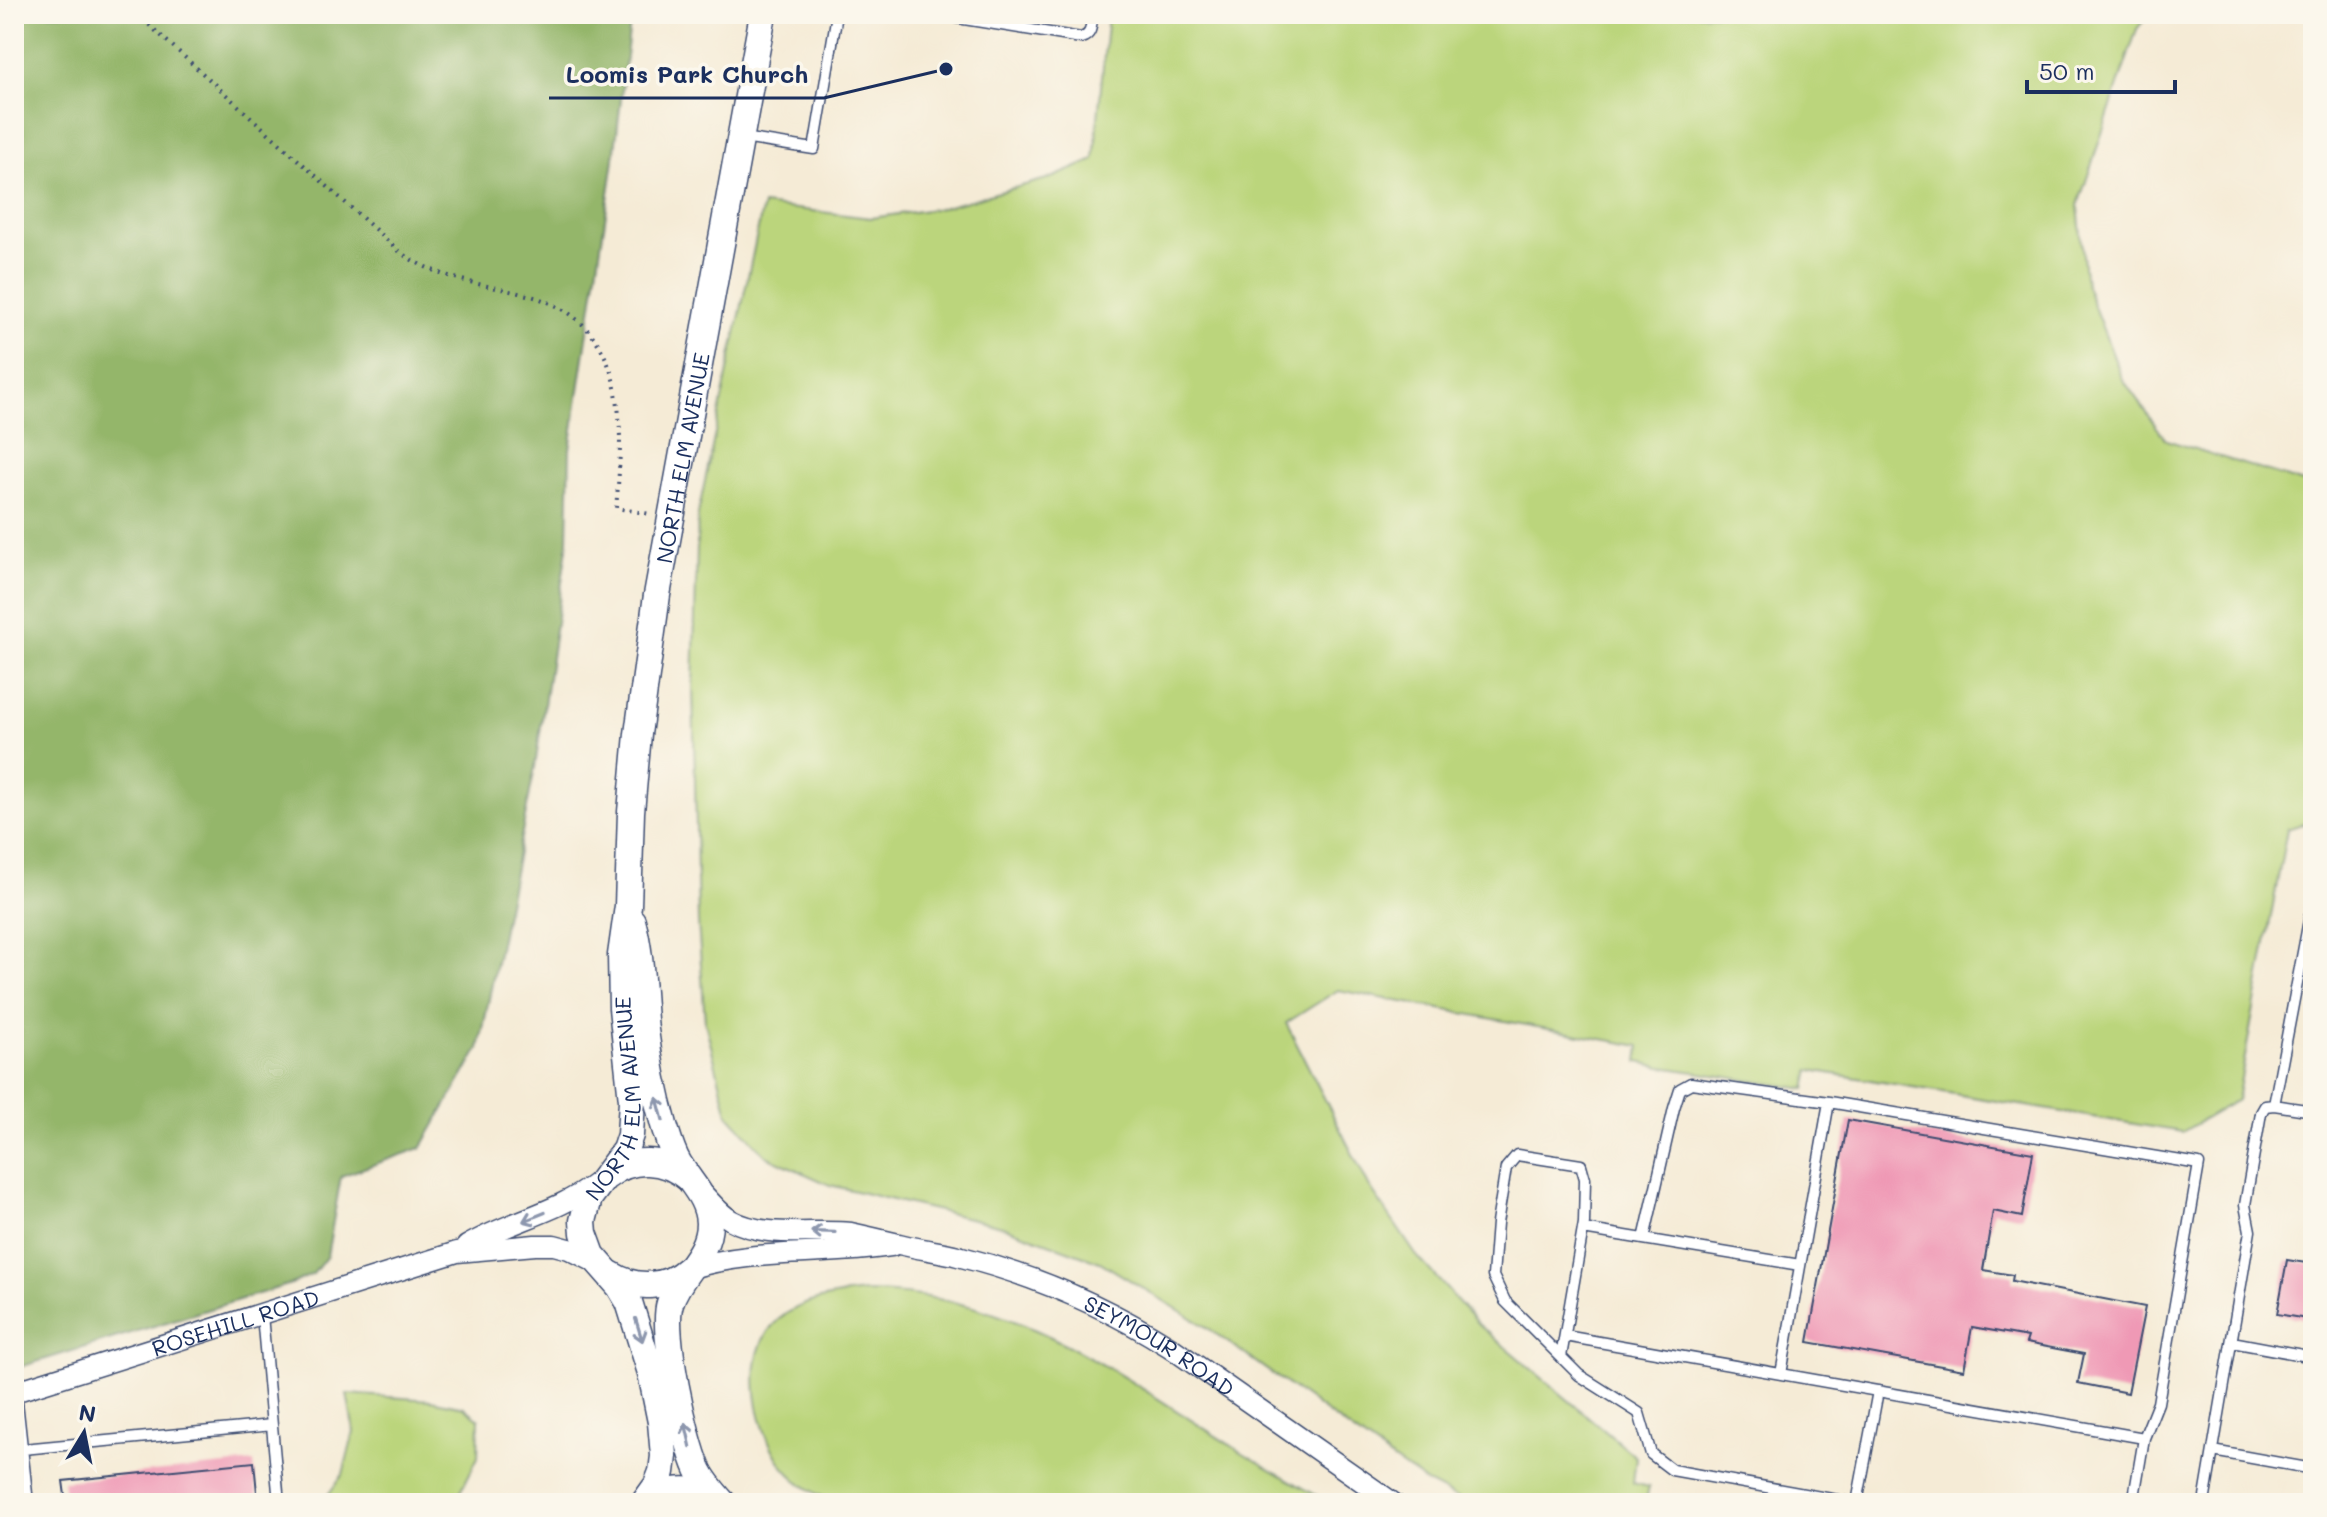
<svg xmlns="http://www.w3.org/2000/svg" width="2327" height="1517" viewBox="0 0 2327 1517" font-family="Mali,sans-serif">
<rect width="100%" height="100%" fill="#fbf7ec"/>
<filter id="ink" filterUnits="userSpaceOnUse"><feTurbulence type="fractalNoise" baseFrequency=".0125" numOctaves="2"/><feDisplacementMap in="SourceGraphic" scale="16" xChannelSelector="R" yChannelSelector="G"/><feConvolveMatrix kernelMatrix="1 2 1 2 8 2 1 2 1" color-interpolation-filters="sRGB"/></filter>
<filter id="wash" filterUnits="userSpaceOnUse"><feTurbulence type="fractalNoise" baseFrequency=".006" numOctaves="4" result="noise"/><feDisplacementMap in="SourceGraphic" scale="32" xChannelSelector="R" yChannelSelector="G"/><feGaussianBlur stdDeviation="1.8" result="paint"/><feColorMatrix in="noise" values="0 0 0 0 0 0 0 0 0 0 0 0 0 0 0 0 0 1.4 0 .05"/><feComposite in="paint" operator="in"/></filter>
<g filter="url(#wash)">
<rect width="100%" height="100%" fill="#f5ebd6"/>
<path fill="#bbd57b" stroke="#6b826c" stroke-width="2" d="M1108,14H2149L2137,29L2078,205L2086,286L2122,378L2166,440L2313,486V825L2302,824L2287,829L2237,1100L2182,1132L1810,1070L1806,1089L1662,1067L1638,1062L1640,1046L1338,990L1286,1023L1369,1186L1416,1255L1479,1325L1636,1457L1633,1483L1649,1487L1646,1501L1656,1503H1466L1427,1483L1392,1459L1205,1326L1100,1262L1002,1226L830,1185L766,1156L728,1114L705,1022L698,922L693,686L698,514L763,205L871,218L941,208L1054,177L1094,160Z
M865,1292C1014,1292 1115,1373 1235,1448C1266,1467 1298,1485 1330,1503H837C815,1495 791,1480 778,1459C755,1421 741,1354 778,1320C803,1299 834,1295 865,1292Z
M347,1394L431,1400L464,1407L479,1419L478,1457L455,1503H322L343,1474L354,1432Z"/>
<path fill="#94b66b" stroke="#587264" stroke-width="2" d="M14,14H631L613,167L570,449L568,541L535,767L479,1049L421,1148L341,1176L327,1256L313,1274L294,1283L14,1369Z"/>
<g id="blocks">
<path fill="#ef99b5" d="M1848,1120L2033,1153L2022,1217L1993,1211L1983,1270L2013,1275L2012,1281L2145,1307L2128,1393L2078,1383L2084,1354L2026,1343L2028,1337L1972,1327L1964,1370L1808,1342Z
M2287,1260L2313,1264V1320L2277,1314Z
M254,1462L258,1503H66L63,1481Z"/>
</g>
</g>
<g filter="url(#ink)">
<use href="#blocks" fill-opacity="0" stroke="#3c4b70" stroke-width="2"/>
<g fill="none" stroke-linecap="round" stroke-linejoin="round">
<defs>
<path id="service" d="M871,14L945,16L1081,38C1093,35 1091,24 1092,14
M743,138L814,149L837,14
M2274,1105L2313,899
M1583,1229L1800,1265
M1644,1239L1674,1108L1680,1089L1691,1083L1829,1102
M262,1315L279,1503
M1565,1336L2144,1438L2133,1503
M2232,1342L2313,1357
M1561,1357L1584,1223L1585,1179L1581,1165L1517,1155L1506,1168L1497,1223L1493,1276L1505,1301L1579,1375L1639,1413L1651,1454L1672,1470L1854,1503
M1781,1374L1829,1102L2199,1164L2158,1403L2144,1438
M16,1392L28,1503
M23,1449L272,1425
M2213,1451L2313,1469
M1857,1503L1878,1391
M2204,1503L2250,1231L2245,1205L2261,1113L2265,1106L2274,1105L2313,1111"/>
<g id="minor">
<path id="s1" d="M704,1195C712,1203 720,1214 731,1220C765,1239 813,1229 851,1233C867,1236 883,1241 899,1244C918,1249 939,1251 958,1256C1034,1275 1105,1306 1170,1347L1393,1503"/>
<path d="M467,1246C509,1221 557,1213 596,1183"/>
<path d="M688,1269C755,1248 824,1257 892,1246"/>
<path id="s2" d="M14,1392L457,1252L535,1245H554L569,1249L599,1264"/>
</g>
<g id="secondary">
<path d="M632,921C642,957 641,993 645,1030C649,1062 655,1093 664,1125C668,1138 672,1153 679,1164C691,1184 708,1198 709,1223C709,1256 679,1273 670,1303C661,1331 685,1441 698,1469C704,1482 714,1493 723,1503"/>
<path d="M607,1176C632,1156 664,1158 688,1178"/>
<path d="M610,1274C635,1290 666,1289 688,1269"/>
<path id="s3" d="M644,1503L657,1485L662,1472L664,1456L661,1422L651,1373L629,1302L620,1287L592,1255L584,1233L583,1221L589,1198L625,1150L630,1135L632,1100L622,1008L621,955L628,906L631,812L638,734L657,595L763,14"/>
<path d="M646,1503C669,1486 699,1486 721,1503"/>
</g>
</defs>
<use href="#service" stroke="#3c4b70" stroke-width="13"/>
<use href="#minor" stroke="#3c4b70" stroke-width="23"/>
<use href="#secondary" stroke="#3c4b70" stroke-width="29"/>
<path stroke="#3c4b70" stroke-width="4" stroke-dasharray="2 6" stroke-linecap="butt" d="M137,14L401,253C440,280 483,284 527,295C630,321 624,424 616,508L650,514"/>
<use href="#service" stroke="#fff" stroke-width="10"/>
<use href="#minor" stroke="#fff" stroke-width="20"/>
<use href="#secondary" stroke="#fff" stroke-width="26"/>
</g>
<defs><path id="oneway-shaft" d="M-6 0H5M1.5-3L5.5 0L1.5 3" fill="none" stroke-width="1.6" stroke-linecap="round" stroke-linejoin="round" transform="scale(2)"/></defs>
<g stroke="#8d97ae">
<use href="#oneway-shaft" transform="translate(660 1109) rotate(-105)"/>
<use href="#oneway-shaft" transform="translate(534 1217) rotate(158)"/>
<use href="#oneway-shaft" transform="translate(823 1232) rotate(-178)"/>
<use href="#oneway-shaft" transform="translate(639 1330) rotate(73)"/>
<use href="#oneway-shaft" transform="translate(688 1435) rotate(-103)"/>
</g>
</g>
<g text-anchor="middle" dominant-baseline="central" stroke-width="7" stroke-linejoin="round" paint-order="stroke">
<g font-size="22" fill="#1b2f5e" stroke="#fbf7ec">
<text stroke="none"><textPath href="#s3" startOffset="1088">NORTH ELM AVENUE</textPath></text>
<text stroke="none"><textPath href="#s3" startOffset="438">NORTH ELM AVENUE</textPath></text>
<text stroke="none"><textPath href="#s2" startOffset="232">ROSEHILL ROAD</textPath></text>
<text stroke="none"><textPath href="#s1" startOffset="490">SEYMOUR ROAD</textPath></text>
</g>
</g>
<path fill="none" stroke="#1b2f5e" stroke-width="3" d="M946 69L824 98H549"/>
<circle fill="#1b2f5e" stroke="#fbf7ec" stroke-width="3" cx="946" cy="69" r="8"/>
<g font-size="24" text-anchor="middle" font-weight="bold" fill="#1b2f5e" stroke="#fbf7ec" stroke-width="7" stroke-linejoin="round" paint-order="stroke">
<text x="687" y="83">Loomis Park Church</text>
</g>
<rect width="2327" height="1517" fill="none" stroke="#fbf7ec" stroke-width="48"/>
<g transform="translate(84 1433) rotate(10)" stroke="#fbf7ec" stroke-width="6" paint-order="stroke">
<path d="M0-6L14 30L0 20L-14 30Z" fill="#1b2f5e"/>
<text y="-12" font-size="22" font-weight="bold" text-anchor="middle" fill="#1b2f5e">N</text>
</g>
<path d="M2027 80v12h148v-12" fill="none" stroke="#1b2f5e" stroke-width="4"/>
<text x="2039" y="80" font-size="24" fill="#1b2f5e" stroke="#fbf7ec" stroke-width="6" paint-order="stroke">50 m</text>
</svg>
